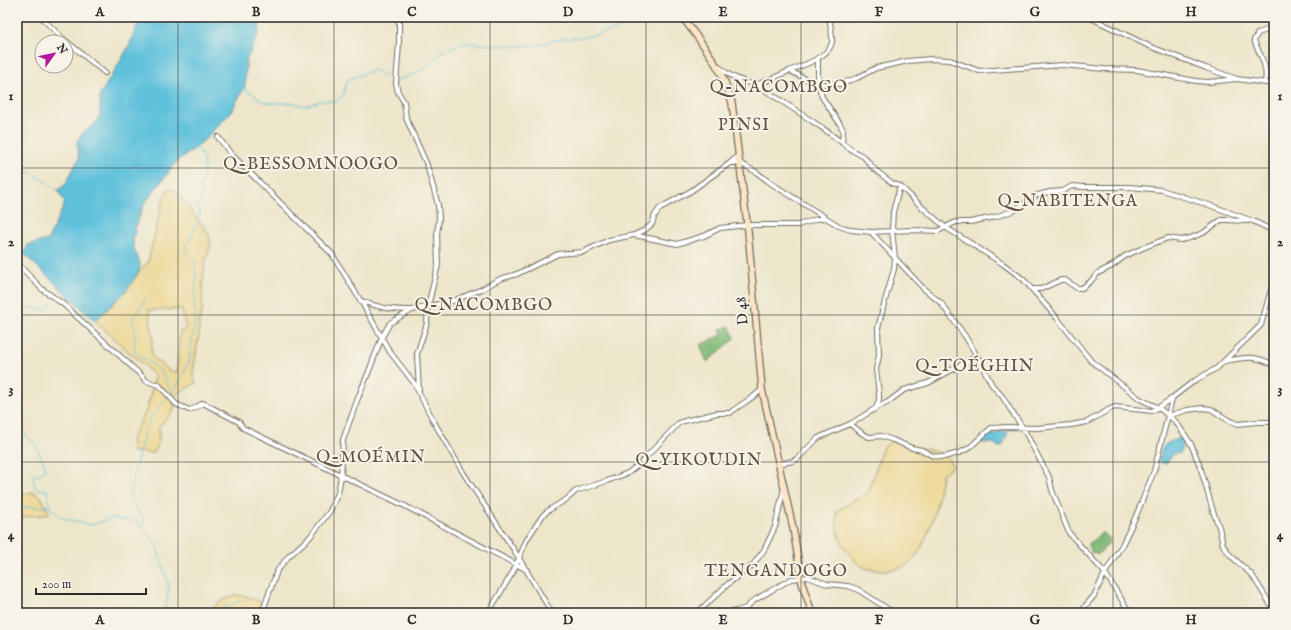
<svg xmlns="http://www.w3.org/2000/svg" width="1291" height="630" viewBox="0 0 1291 630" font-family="'IM FELL English',serif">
<rect width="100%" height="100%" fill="#f7f3e8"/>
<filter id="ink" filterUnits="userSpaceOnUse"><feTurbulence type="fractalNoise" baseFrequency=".025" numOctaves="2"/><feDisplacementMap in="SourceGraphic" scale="8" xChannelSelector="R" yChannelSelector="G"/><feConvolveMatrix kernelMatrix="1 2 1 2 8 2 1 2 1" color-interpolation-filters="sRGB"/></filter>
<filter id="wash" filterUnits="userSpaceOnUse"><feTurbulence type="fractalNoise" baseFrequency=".012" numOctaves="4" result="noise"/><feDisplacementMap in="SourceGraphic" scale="16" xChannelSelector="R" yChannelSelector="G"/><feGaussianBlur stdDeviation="0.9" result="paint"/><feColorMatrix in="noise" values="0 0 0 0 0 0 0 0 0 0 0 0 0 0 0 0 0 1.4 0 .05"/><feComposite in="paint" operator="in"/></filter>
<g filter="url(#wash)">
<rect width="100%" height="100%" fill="#ede6ca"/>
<path fill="#80b977" stroke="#567251" d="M729,326L735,338L707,362L700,345L722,335L720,329Z
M1101,533H1104L1110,539L1108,544L1098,555L1091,552L1088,545C1092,540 1097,538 1101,533Z"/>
<path fill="#eeda9e" stroke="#8c8264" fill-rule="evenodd" d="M174,189L208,233L211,244L205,262L203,281L202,311L199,323V335L193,372V376L196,383L178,393L174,397V410L159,427V440L156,450L152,453L133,452L131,440L147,409L154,380L156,376L95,321L126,291L139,272L148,262L163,201L167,190ZM182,309L186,330L180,331L177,372L170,371L153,358L151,348L153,338L149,310Z
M893,440L912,448L927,449L945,455L953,466L942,474C939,500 929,542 912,561C906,567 895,570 887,570C880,570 872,570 865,568C855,564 840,544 838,532C836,526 837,518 837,511L869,491L882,449Z
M33,492L41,497L49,513L46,515C37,515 24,515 17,521V495Z
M236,595C252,596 258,600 270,610V613H206L224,599Z"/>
<path fill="#5ec1dc" stroke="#447684" d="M140,17H260L259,33L246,61L245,86L231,112L197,147L178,160L144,204L136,226L133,240L134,250L140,263L139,272L126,291L95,321L24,254L28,245L48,240L65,203L58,190L65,185L79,158L77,141L84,132L94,125L100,115V95L129,46Z
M1001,431L1007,432L1008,434C1004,439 1005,442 1002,446L998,447L994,443H984L981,441L987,435L996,434Z
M1181,438L1182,439L1181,453L1173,454L1166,464L1159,462C1162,444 1163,444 1181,438Z"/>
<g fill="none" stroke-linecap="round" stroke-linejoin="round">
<path stroke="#5ec1dc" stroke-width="1" d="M398,80L414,74L428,66L441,52L464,43L514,46L537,45L561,39L586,37L614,30L640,17
M241,90L249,91L261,100L268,103H292L305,106L320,101H336L343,96L347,80L373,70L395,80
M17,175L27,172L32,173L58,190
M146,298L141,307L132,318L135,330L134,348L136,353L147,361L155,365L162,374L172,393
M17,309L26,307L45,310L53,303
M169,395L176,388L189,362L196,315L194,304L196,279L195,261L185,251V247L194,231V228L197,222L200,211L196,206L201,201L203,193L200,190C205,170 208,165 196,146
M17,428H20L36,446L46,467L43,473L32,476L36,488L47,491L49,507L62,518L92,525L113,518L137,522L155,541L169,586L166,606L161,613
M17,507H48
M142,528L144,519L143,517L133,504L131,500L130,492L144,432L151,417L167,398
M214,613L241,600"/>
</g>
</g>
<g filter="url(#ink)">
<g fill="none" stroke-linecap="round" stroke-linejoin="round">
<defs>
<path id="street" d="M41,17L59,35L105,73
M399,17V44L396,83L398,92L404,102L406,118L427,165L438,205L439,218L437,235L438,265L428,306L427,323L417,354L419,391
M1089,17L1149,46L1206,68L1237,79L1274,84
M818,58V84L822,97L840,124L843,130L842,142
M718,66L728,74L738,79L762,88L821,127L852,150L864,157L874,169L892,183L900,186L924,209L945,227L1003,264L1023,279L1057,318L1091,361L1140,399L1159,408L1176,422L1191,444L1200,466L1213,511L1219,527L1223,545L1230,555L1252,575L1274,610
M790,71L816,84H840L857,78L876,68L908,61L930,59L950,60L979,71L1063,65L1104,69L1137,70L1196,81L1208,82L1237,79
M1265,83C1268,64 1260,57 1254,40L1258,33L1270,29L1274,22
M754,85C767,82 777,76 789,71C801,66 830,57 832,42C833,34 829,25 830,17
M218,137L231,154L332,254L362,303L390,352L414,383L434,422L464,474L514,550L552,613
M730,163H740L756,172L772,184L839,226L851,230L871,232L912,230L938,231L956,222H970L995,217L1015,210L1034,196L1050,192L1063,191L1072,186L1084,187H1129L1162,190L1212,206L1253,221L1274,231
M871,232L923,288L941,303L965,336L977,356L992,385L1002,396L1012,412L1023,428L1049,477L1052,490L1069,533L1105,573L1130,613
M634,235L677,244L704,236L720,228L747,225H798L817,219L826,218
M17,263L42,289L63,304L142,376L146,381L159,385L176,404L189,410L195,408L203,403L239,422L243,428L405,506L527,570
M1033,289H1041L1061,280H1065L1077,288H1082L1090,282L1098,273L1112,266L1125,256L1145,247L1168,238L1181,240L1190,238L1203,233L1221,220H1226L1248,221
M362,301C380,308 392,310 411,310
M1225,361C1247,357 1254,355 1274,365
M876,408L879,400V394L876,369L879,356L878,328L883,308L894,269L895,258L892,230L893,212L900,186
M1168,416L1187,410L1202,408L1211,409L1228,420L1238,424L1257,422H1274
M850,424L863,434L869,437L881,436L893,440L912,448L922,450L933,456L944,457L959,453L969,448L991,428L1007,427L1036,428L1071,425L1087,422L1110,409L1115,407L1152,411L1168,401L1194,381L1217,368L1261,325L1271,290L1274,283
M778,464L793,461L797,459L818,438L852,423L876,408L888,402L904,390L928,383L977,356
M262,613L277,571L288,557L310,537L330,511L338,493L341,476L343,440L358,398L369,371L382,337L390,323L412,310L453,301L482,289L500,279L517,274L558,254L583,252L609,240L634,235L645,230L652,224L655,215L660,208L691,191L730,163L739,155
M488,613L513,572L527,539L543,515L549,510L567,499L576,491L607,481L628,473L642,462L647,456L679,423L684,421L717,413H730C740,404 753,399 762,389
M697,613L729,583L752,566L764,550L775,527L784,488
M723,613L737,611L746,608L753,601L791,579L808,577L827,584L848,586L857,589L894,613
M1081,613L1086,605L1094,596L1105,573L1122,545L1136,516L1154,471L1172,399"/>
<path id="secondary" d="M682,17C702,43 724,70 732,103L748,231L762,389L793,528L802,583L812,613"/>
</defs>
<use href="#street" stroke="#6f6c63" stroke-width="6"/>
<use href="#secondary" stroke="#6f6c63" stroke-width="8"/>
<use href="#street" stroke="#fff" stroke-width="4"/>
<use href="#secondary" stroke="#fde5c5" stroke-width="5.5"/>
</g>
</g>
<path fill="none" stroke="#2b2b2b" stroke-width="1" stroke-opacity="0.55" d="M178,17V613M334,17V613M490,17V613M646,17V613M801,17V613M957,17V613M1113,17V613M17,168H1274M17,315H1274M17,462H1274"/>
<g text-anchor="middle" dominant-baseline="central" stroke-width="4" stroke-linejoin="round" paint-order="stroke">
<g font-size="15" fill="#2b2b2b" stroke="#f7f3e8">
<text transform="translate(742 311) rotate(-95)">D 48</text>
</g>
<g font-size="17" letter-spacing="1" fill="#635241" stroke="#f7f3e8">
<text x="779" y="87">Q-NACOMBGO</text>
<text x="744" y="125">PINSI</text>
<text x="311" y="164">Q-BESSOMNOOGO</text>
<text x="1068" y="201">Q-NABITENGA</text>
<text x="484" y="305">Q-NACOMBGO</text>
<text x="975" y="366">Q-TOÉGHIN</text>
<text x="371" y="457">Q-MOÉMIN</text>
<text x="699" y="460">Q-YIKOUDIN</text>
<text x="776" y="571">TENGANDOGO</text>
</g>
</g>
<rect width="1291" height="630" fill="none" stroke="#f7f3e8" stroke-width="44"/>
<g transform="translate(54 54) rotate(57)"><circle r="19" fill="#f7f3e8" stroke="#a5a39c"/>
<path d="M0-3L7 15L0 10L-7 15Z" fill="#b5179e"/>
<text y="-6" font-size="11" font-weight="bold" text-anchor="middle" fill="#2b2b2b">N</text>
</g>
<path d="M36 588v6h110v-6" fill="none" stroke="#2b2b2b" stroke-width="2"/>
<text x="42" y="588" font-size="12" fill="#2b2b2b" stroke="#f7f3e8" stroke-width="3" paint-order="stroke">200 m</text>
<rect x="22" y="22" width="1247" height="586" fill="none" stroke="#2b2b2b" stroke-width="1.5"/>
<g font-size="13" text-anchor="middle" font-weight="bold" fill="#2b2b2b">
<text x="100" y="16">A</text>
<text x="256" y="16">B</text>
<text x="412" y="16">C</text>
<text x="568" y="16">D</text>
<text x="723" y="16">E</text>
<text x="879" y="16">F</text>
<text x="1035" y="16">G</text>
<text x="1191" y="16">H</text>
<text x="11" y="100">1</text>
<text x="1280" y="100">1</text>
<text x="11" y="246">2</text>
<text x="1280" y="246">2</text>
<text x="11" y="393">3</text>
<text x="1280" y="393">3</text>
<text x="11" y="539">4</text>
<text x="1280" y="539">4</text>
<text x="100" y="624">A</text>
<text x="256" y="624">B</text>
<text x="412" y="624">C</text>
<text x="568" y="624">D</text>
<text x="723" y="624">E</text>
<text x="879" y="624">F</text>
<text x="1035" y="624">G</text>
<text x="1191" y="624">H</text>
</g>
</svg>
